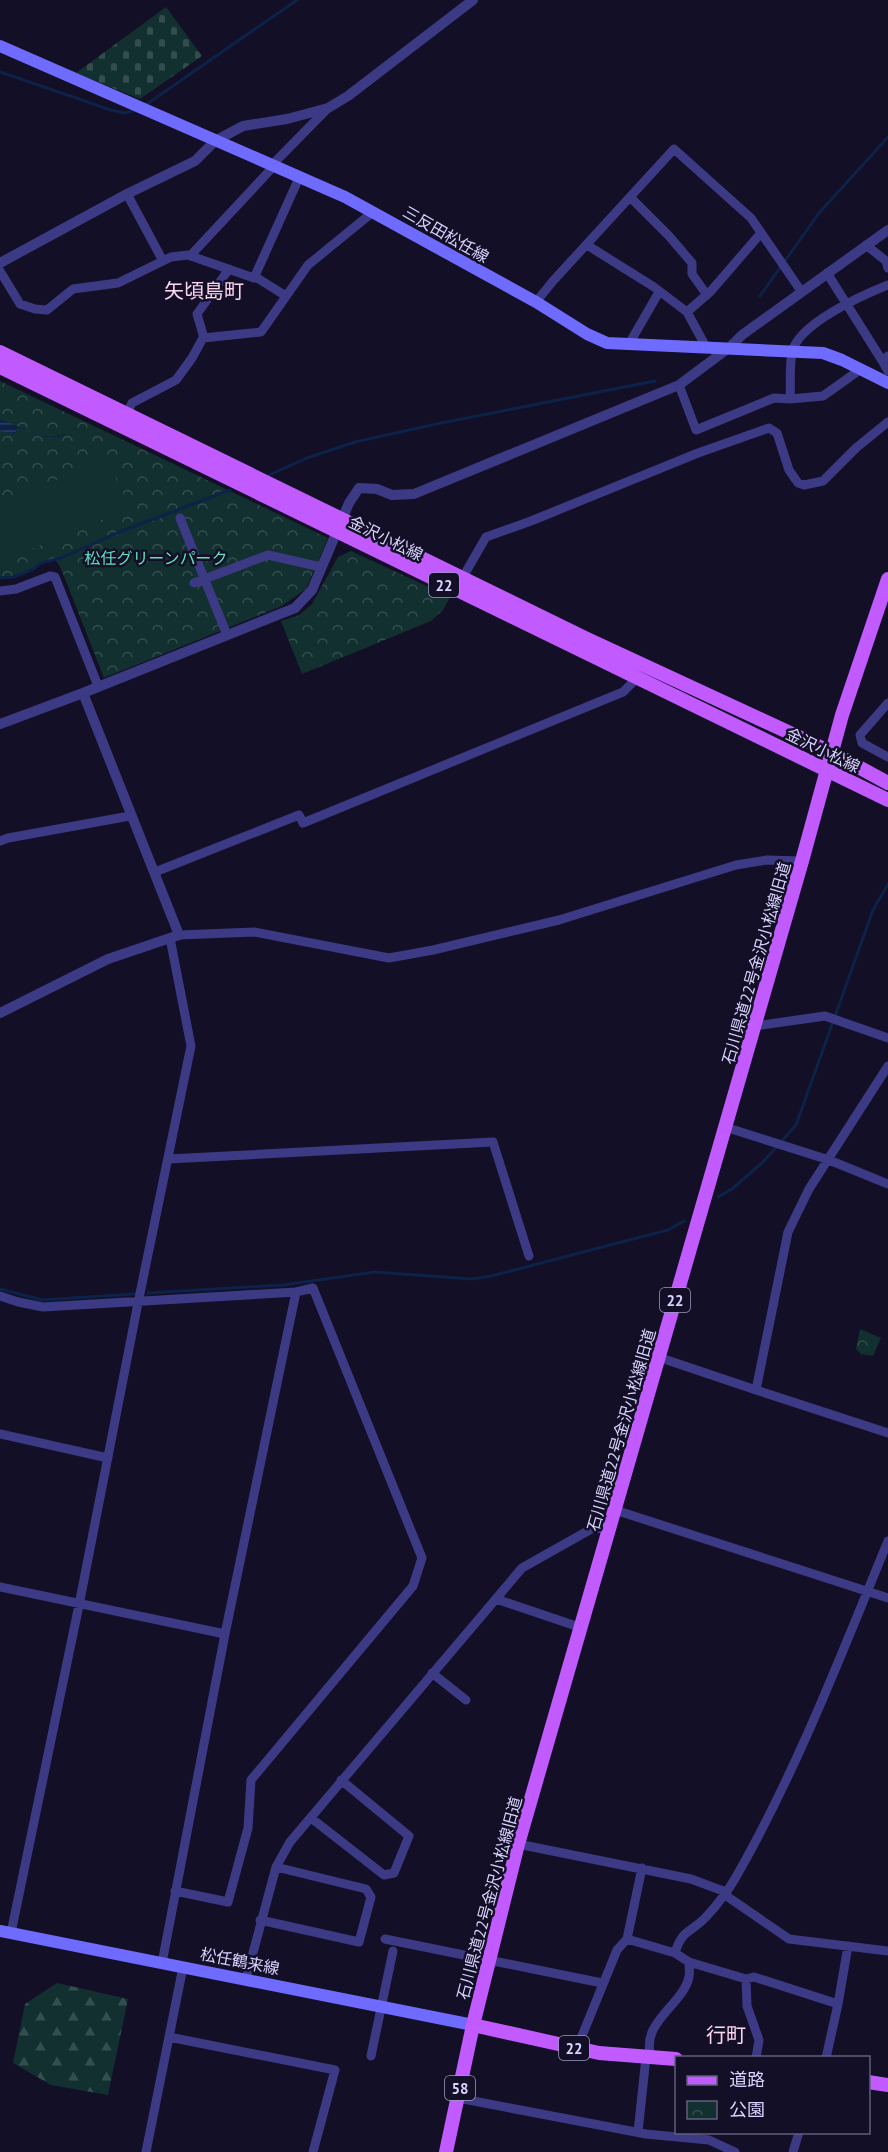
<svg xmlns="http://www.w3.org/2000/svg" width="888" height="2152" viewBox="0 0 888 2152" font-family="'PT Sans','Noto Sans JP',sans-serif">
<defs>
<pattern id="forest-firs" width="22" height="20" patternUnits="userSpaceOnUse" patternTransform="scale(1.5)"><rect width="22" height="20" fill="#12302f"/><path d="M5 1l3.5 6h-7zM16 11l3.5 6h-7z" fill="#344d4e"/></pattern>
<pattern id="cemetery-stones" width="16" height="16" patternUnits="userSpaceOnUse" patternTransform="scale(1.5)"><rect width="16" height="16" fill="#12302f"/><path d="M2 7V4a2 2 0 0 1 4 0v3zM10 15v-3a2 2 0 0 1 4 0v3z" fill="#344d4e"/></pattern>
<pattern id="park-crowns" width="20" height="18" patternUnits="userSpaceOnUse" patternTransform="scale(1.5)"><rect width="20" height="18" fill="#12302f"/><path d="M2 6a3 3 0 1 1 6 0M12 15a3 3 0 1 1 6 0" fill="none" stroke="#344d4e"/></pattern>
<pattern id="water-rules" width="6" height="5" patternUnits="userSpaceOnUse" patternTransform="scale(1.5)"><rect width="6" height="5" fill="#0c2248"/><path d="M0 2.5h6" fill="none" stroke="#2f4163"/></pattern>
</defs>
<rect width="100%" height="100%" fill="#130f26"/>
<path fill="url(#forest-firs)" d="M57,1983L128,1999L108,2095L51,2085L13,2063L25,2004Z"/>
<path fill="url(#cemetery-stones)" d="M166,7L202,56L140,99L76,73Z"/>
<path fill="url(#park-crowns)" d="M0,381L328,538L306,589L282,606L104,678L62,571L55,558L17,575L0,579Z
M351,551L450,597L443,610L431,621L302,674L281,621L299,615L312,604L338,557Z
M860,1329L881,1338L873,1356L861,1354L856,1349Z"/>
<path fill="#12302f" d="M106,458L130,508L0,562V506Z"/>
<path fill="url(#water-rules)" d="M0,419L41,436L51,437L68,433C44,446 39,432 17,428L15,434L0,431Z"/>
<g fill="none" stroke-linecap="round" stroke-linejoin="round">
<path stroke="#0c2248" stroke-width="3" d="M0,72L111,110L125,113L135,110
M144,106L297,0
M760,296L819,213L888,137
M269,475L307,458L355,442L441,423L655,381
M0,578L13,577L32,570L41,563L61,558L122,531L230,490
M718,1197L732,1189L763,1162L796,1125L873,910L888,884
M0,1289L42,1300L134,1294
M148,1293L283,1285L375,1272L472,1279L491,1276L668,1230L684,1221"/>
<path stroke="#3d3a85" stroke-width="9" d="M272,165L328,108
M127,194L163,261
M630,197L669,236L692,263V274L707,295
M587,245L654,287L687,312
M866,245L886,261L888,268
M190,256L274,166
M0,271L20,304L35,309L47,310L73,289L118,283L171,257L188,255L254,278L299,178
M827,273L883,362
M254,276L286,296
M536,302L553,281L674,149L751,218L801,291
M204,338L197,314L229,269
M629,344L659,292
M706,347L687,312L711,291L761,233
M888,356L883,362L888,371
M861,369L823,396L790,399C791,384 789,368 792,353C797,324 863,295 888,285
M679,385L696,430L774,398L790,399
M126,415L132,403L176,380L192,358L203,338L261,332L308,265L373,212
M180,518L227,635
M463,577L486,537L531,521L698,453L769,428L777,433L789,470L798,483L804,485L823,481L856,448L888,422
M194,583L268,555L321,567
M0,591L16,589L50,576L55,577L98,686
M888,703L860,735L862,743L888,757
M0,841L8,838L130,816
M155,872L299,815L303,823L623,692L636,679
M179,935L254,932L389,958L433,950L559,920L736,865L767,860L802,861
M755,1026L825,1016L888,1038
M725,1127L829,1160L888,1184
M168,1159L493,1142L529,1256
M0,1296L18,1302L43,1307L296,1292L225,1634L162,1963
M658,1357L756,1390L788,1232L809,1189L888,1066
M756,1390L888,1433
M0,1434L108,1458
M615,1510L888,1598
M0,1587L225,1634
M496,1599L582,1628
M432,1673L466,1700
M311,1818L384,1875L394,1873L409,1836L341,1780
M518,1844L691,1879L726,1892L728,1897L789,1939L888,1951
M175,1891L228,1902L248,1828L251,1780L413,1586L422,1558L313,1288L296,1292
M260,1920L359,1942L371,1897L366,1889L276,1867
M11,1933L79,1605L138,1303L191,1046L170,938
M385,1939L602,1983
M627,1939L642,1868
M675,1953C682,1929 691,1933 706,1917C717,1905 728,1891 736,1877C797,1770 841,1655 888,1541
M689,1962L746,1979L754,1977L838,2004
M246,1979L276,1867L290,1842L522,1568L593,1528L609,1529
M746,1979L747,2006L759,2040L756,2058
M169,2037L335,2070L313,2152
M577,2048L617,1950L627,1939L675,1953L689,1962C689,1967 690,1972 689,1977C683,2005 640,2022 651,2057
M371,2056L393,1951
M826,2058L838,2004L848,1946
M458,2098L646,2134L709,2140L735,2152
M638,2132L646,2057
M146,2152L183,1967
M793,2152L799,2132"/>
<path stroke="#3d3a85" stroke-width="10" d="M0,263L127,194L195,161L215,141L243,126L287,119L328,108L348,96L473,0
M0,724L83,693
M0,1013L108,959L179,935L83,693L295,608L312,590L349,503L359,488L377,489L392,495L414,494L679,385L730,347L742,335L888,230"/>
<path stroke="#6f6bff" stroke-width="12" d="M0,46L345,197L536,302L587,334L607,343L823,353L842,360L888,383
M0,1931L473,2025"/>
<path stroke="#c25bff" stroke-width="14" d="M0,352L585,638L831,752L888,783
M0,367L888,800
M473,2025L599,2053L676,2059
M868,2082L888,2085
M446,2152L473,2025L518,1844L802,861L842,715L888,579"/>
</g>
<g text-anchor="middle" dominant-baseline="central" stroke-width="5" stroke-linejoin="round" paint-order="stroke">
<g fill="#130f26" stroke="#9e99be" stroke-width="1.5">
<rect x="429" y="573" width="30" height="24" rx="4.5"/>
<rect x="660" y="1288" width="30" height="24" rx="4.5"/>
<rect x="559" y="2036" width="30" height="24" rx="4.5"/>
<rect x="445" y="2076" width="30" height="24" rx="4.5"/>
</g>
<g font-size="15" font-weight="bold" fill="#d9d4ff">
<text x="444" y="585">22</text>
<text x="675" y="1300">22</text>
<text x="574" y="2048">22</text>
<text x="460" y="2088">58</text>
</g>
<g font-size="16" fill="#d9d4ff" stroke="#130f26">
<text transform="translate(446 234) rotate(30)">三反田松任線</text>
<text transform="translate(386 538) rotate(26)">金沢小松線</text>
<text transform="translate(823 750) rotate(26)">金沢小松線</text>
<text transform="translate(756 963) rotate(-74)">石川県道22号金沢小松線旧道</text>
<text transform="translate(621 1430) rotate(-74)">石川県道22号金沢小松線旧道</text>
<text transform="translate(489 1898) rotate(-75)">石川県道22号金沢小松線旧道</text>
<text transform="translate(240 1961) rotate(11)">松任鶴来線</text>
</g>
<g font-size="16" fill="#5fe0c0" stroke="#130f26">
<text x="156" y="558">松任グリーンパーク</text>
</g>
<g font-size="20" fill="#ffd6f0" stroke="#130f26">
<text x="204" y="291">矢頃島町</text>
<text x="726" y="2035">行町</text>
</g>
</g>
<rect x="675" y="2056" width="195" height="78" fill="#130f26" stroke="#625e7d" stroke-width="1.5"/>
<rect x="687" y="2076" width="30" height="9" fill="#c25bff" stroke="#625e7d" stroke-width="1.5"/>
<text x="729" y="2086" font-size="18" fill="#d9d4ff">道路</text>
<rect x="687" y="2101" width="30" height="18" fill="url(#park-crowns)" stroke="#625e7d" stroke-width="1.5"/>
<text x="729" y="2116" font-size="18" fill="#d9d4ff">公園</text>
</svg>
